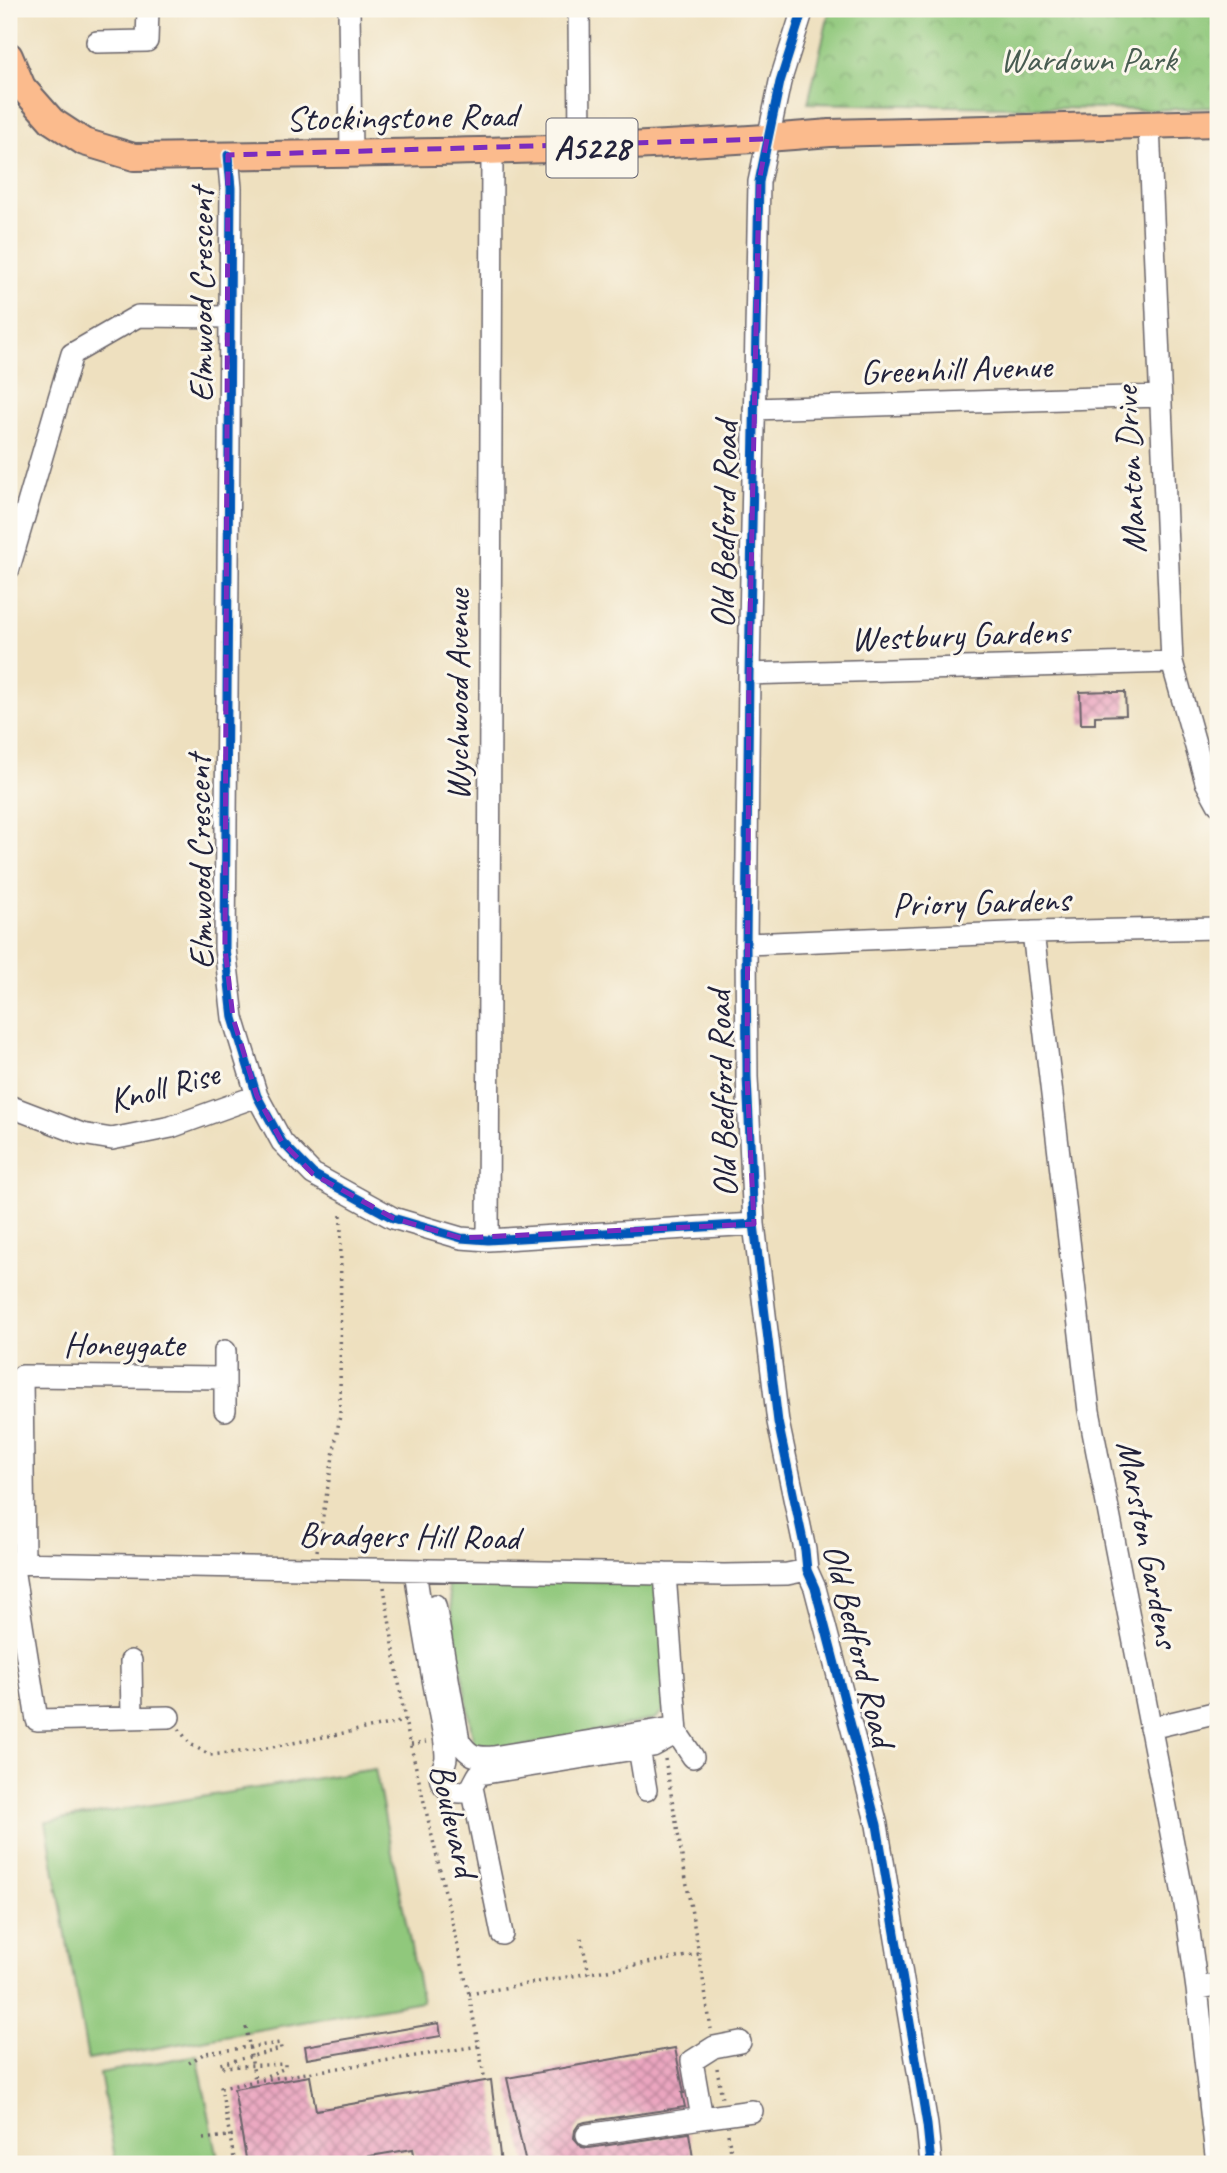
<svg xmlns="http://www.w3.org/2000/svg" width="1227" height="2173" viewBox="0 0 1227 2173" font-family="Caveat,sans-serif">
<defs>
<pattern id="park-crowns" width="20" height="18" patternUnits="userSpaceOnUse" patternTransform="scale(1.75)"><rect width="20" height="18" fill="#90c87b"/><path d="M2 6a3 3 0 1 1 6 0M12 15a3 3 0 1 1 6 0" fill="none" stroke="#75a266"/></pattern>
<pattern id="building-cross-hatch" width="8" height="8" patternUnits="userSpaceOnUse" patternTransform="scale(1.75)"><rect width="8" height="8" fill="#eba6c0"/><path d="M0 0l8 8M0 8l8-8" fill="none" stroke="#be879d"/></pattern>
</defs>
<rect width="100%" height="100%" fill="#fbf7ec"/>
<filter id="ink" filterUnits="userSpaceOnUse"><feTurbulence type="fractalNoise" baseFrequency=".0143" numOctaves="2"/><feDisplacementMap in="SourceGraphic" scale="14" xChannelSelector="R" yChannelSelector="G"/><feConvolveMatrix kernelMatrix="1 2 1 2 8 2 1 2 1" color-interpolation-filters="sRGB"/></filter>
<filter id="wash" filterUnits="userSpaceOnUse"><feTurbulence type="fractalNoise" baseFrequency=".00686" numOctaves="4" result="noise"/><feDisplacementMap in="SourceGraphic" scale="28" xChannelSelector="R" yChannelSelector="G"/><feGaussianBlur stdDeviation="1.57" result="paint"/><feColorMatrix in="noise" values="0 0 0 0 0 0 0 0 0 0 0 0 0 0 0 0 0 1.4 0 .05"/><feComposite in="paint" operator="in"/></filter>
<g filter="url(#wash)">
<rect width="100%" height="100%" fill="#eee0bf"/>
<path fill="#90c87b" stroke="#59755b" stroke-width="2" d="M446,1577L660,1583L668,1704L656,1719L494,1752L474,1746Z
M375,1769L422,2001L88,2060L46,1822Z
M197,2055L219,2164H116L100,2073Z"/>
<path fill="url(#park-crowns)" stroke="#59755b" stroke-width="2" d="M830,9H1218V107L1152,110L808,103Z"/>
<g id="blocks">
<path fill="url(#building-cross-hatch)" d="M1111,691V692H1125L1126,715L1095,716V724H1081L1080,692Z
M439,2023L441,2036L307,2059L305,2046Z
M675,2048L684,2093H682L685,2107L585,2122L579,2124L575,2130L574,2138L582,2147L589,2148L689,2133L694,2164H526L507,2078Z
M310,2076L316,2110L491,2080L501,2164H416L413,2149L322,2164H247L234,2089Z"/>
</g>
</g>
<g filter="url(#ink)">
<use href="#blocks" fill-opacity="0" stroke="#696469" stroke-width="2"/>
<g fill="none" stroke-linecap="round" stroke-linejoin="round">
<defs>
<path id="minor" d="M349,9L351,153
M579,9L580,148
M803,9L780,82L759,182L749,674L746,944L747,1077L754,1224L778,1422L805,1550L807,1570L815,1588L877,1825L927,2125L931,2164
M97,42L147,41L148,9
M1149,125L1172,662L1206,782L1218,804
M228,155L231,188L230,317L225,948L233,1018L257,1096L282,1142L313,1174L393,1218L461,1238L488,1240L754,1224
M754,409L1160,396
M9,568L72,354L138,316L230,317
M749,674L1172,662
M1033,932L1089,1411L1186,1910L1197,1989L1217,2164
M746,944L1033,932L1218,928
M9,1106L82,1134L112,1139L171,1127L257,1096
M488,1240L492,150
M225,1410V1351
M12,1562L37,1720L169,1717
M24,1562L22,1376L225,1378
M9,1563L724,1575L787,1574L807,1570
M415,1570C423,1626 433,1681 444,1736C445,1743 446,1751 446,1758C445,1767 437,1774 442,1783C447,1792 463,1795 471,1788C474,1784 476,1778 479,1774L653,1746L677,1733L665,1574
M435,1605L459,1741C469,1756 475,1758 493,1757L666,1729L677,1733L693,1757
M131,1661L132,1717
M1150,1728L1218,1712
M629,1740L639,1748L646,1790
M472,1787L502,1934
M1197,1989L1218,1984
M740,2042L714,2047L692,2061L702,2118L752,2111
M587,2135L702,2118"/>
<path id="major" d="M9,56L22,87L52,121L84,142L134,157C366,153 599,153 830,133L1218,123"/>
</defs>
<use href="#minor" stroke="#696469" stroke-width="24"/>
<use href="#major" stroke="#696469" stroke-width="30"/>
<path stroke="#696469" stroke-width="3.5" stroke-dasharray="2 5" stroke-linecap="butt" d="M317,1551L340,1415L341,1211
M384,1587L405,1721L469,1994L485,2081
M179,1729L190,1744L210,1755L257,1750L405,1721
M411,1744L426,1742
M665,1759L699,1954
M581,1938L589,1973
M469,1994L699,1954L711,2029
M246,2027L255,2080
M189,2063L205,2053L280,2043L281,2049L220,2064L221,2067L285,2064V2068L262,2078
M717,2068L722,2098
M728,2134L733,2164
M203,2139L235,2135
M235,2164L221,2088L256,2081L479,2046"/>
<use href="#minor" stroke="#fff" stroke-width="21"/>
<use href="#major" stroke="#fbbb8d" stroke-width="26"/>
<defs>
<path id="cycleway" d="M803,9L780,82L759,182L749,674L746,944L747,1077L754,1224L778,1422L805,1550L807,1570L815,1588L877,1825L927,2125L931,2164
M228,155L231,188L230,317L225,948L233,1018L257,1096L282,1142L313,1174L393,1218L461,1238L488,1240L754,1224"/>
</defs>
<use href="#cycleway" stroke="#fbf7ec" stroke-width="13"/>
<use href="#cycleway" stroke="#0057b8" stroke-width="9"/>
</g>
</g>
<path fill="none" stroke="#7b2cbf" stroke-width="5" stroke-dasharray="14 9" stroke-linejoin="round" d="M767,139L759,182L749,674L747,1077L754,1224L461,1238L393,1218L313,1174L282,1142L257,1096L233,1018L225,948L228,155Z"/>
<g text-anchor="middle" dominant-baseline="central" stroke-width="6" stroke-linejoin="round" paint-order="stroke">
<rect fill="#fbf7ec" stroke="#636270" stroke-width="2" x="546.5" y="118.5" width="91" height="59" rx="5"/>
<g font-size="33" font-weight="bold" fill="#22223b">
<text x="592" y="148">A5228</text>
</g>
<g font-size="35" fill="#485c51" stroke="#fbf7ec">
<text x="1088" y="59">Wardown Park</text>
</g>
<g font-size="35" fill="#22223b" stroke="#fbf7ec">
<text transform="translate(402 117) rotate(-1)">Stockingstone Road</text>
<text transform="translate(201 295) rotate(-90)">Elmwood Crescent</text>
<text transform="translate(956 369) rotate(-2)">Greenhill Avenue</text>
<text transform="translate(1130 470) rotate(-93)">Manton Drive</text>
<text transform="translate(724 525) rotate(-89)">Old Bedford Road</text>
<text transform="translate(960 635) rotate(-2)">Westbury Gardens</text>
<text transform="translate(457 695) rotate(-90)">Wychwood Avenue</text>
<text transform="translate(200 862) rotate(-91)">Elmwood Crescent</text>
<text transform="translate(981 902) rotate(-2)">Priory Gardens</text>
<text transform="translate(164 1087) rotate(-15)">Knoll Rise</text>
<text transform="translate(722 1094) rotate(-92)">Old Bedford Road</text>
<text x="124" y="1344">Honeygate</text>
<text transform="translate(409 1536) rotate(1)">Bradgers Hill Road</text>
<text transform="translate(1148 1544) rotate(79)">Marston Gardens</text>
<text transform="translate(859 1645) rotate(76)">Old Bedford Road</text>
<text transform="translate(454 1820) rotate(77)">Boulevard</text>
</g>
</g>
<rect width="1227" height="2173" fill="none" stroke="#fbf7ec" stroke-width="35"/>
</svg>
